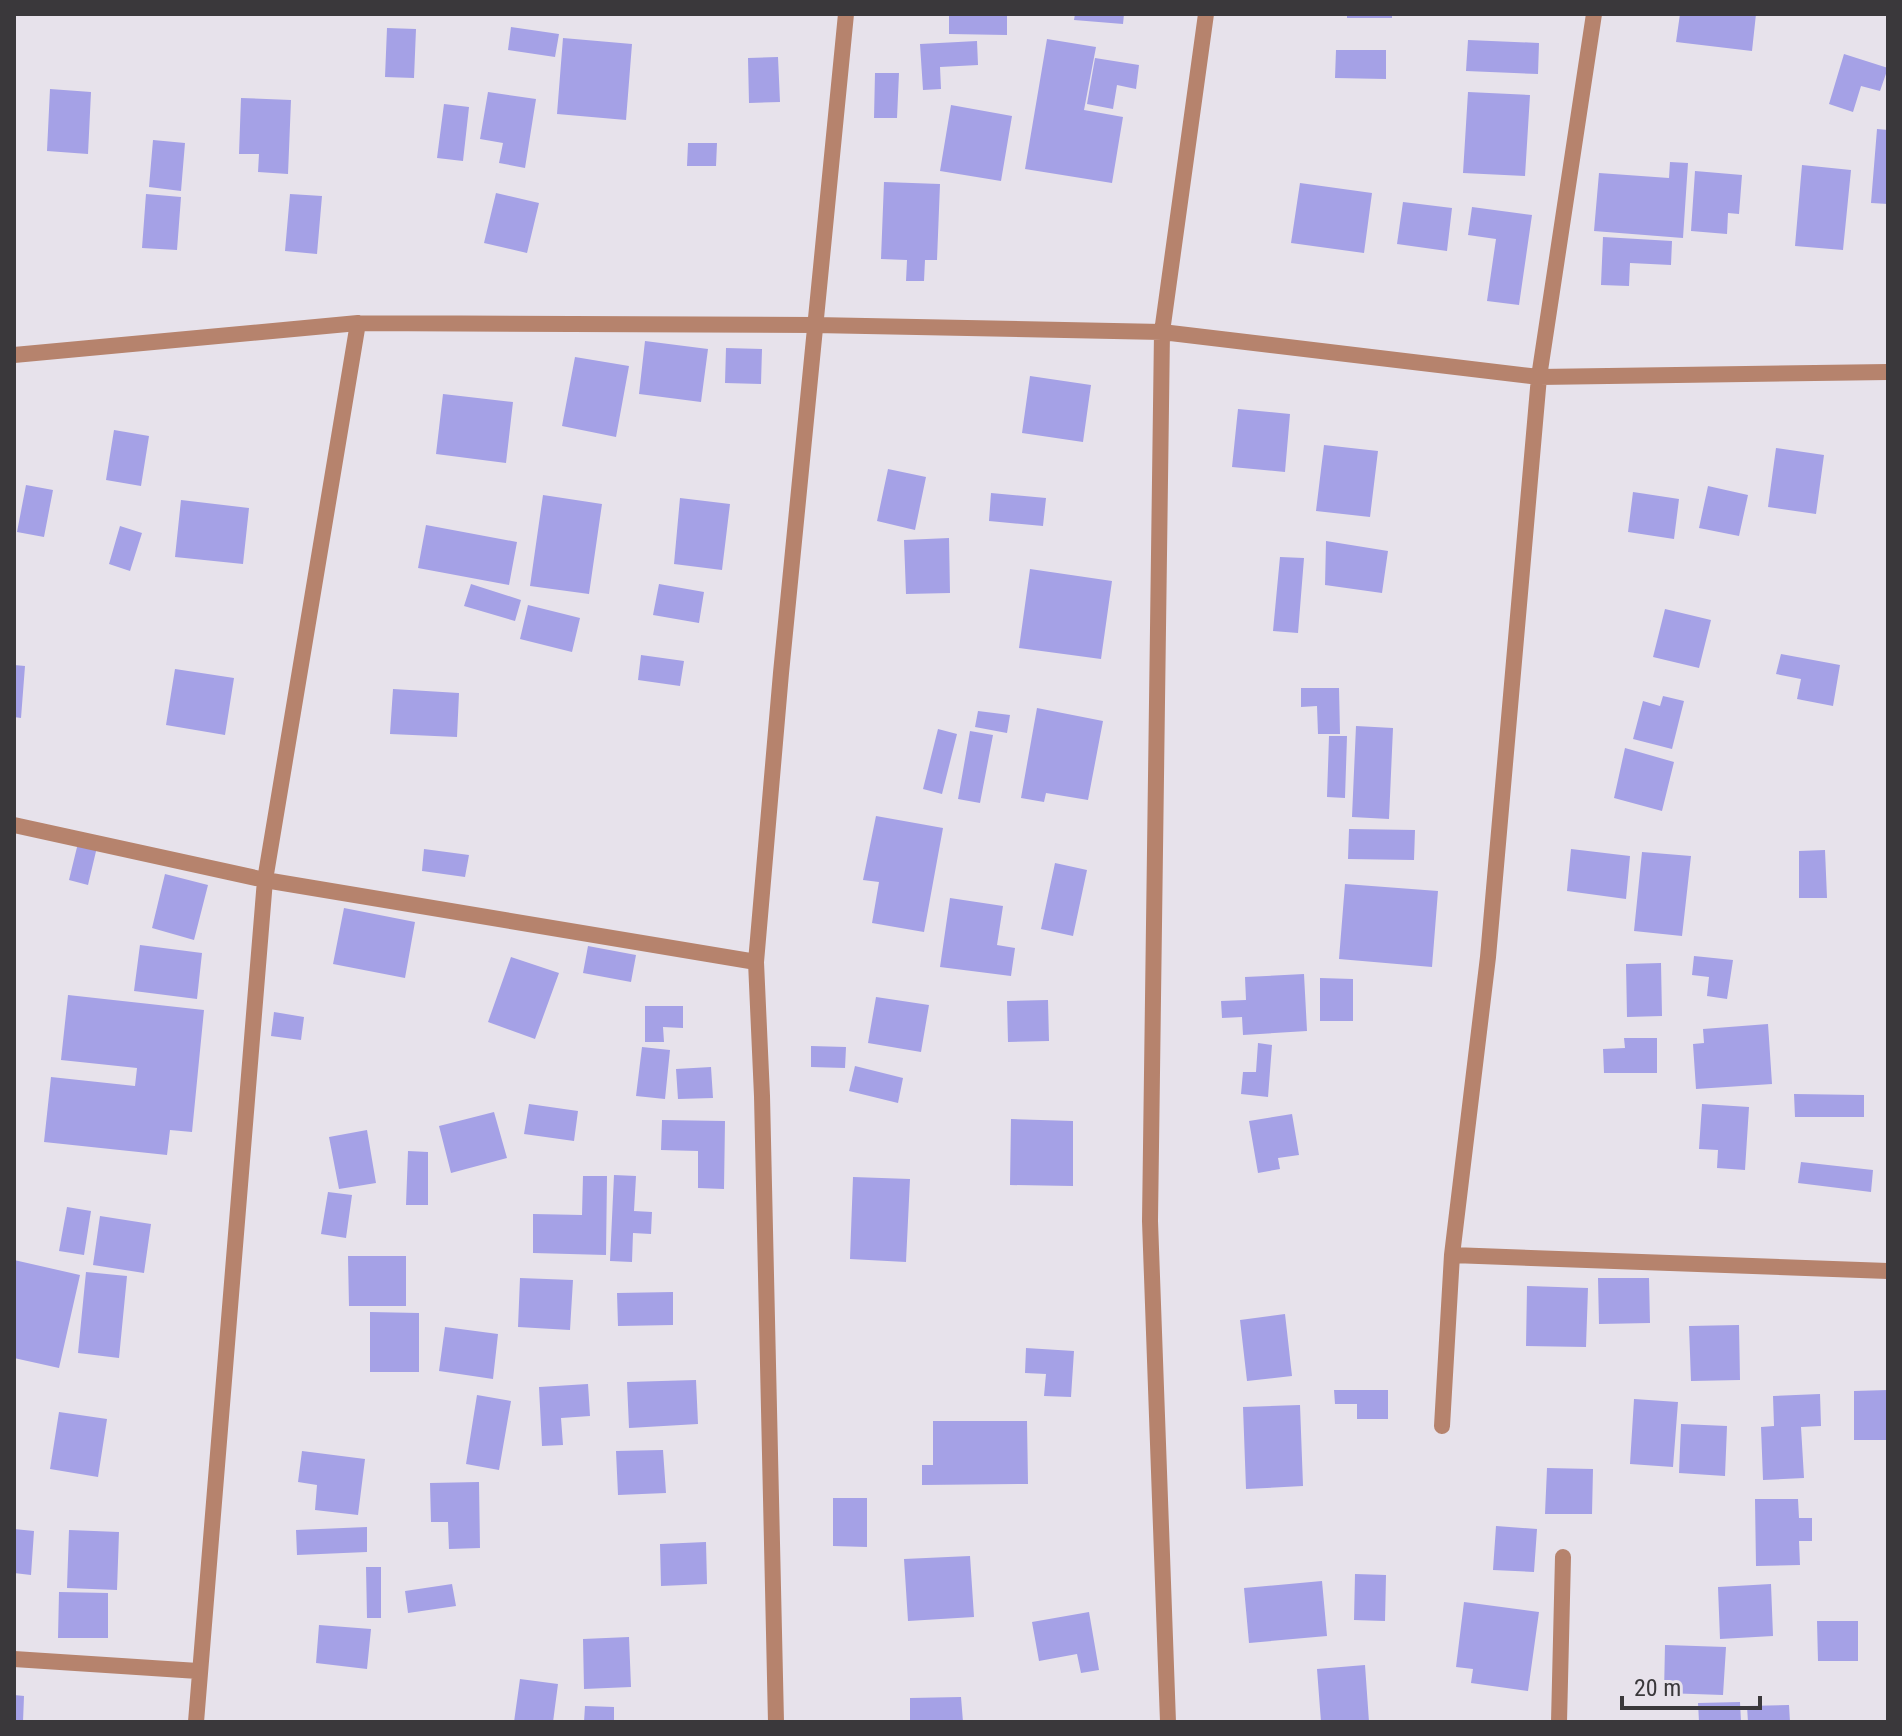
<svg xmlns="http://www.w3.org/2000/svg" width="1902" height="1736" viewBox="0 0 1902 1736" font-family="'Roboto Condensed',sans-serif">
<rect width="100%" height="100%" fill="#e7e2eb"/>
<path fill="#a5a1e6" d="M949,14H1007V35L949,34Z
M1075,14H1124L1123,24L1074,20Z
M1347,14H1392V18H1347Z
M1680,14H1756L1752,51L1676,42Z
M511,27L559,34L555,57L508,50Z
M387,28L416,29L414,78L385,77Z
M563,38L632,44L626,120L557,114Z
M1047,39L1096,47L1084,110L1123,117L1112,183L1025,169Z
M1468,40L1539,43L1538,74L1466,71Z
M977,41L978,65L940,67L941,89L923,90L920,44Z
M1336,50H1386V79L1335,78Z
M1844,54L1888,68L1880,91L1861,86L1853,112L1829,104Z
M778,57L780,102L749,103L748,58Z
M1095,58L1139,65L1136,89L1117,85L1113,109L1087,104Z
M875,73H899L897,118H874Z
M50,89L91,92L88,154L47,151Z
M488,92L536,99L525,168L499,163L503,143L480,139Z
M1468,92L1530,95L1525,176L1463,173Z
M241,98L291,100L288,174L258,172L259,154H239Z
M444,104L469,107L463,161L437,158Z
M951,105L1012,116L1001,181L940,171Z
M1877,129L1888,130V204L1871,203Z
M153,140L185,143L181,191L149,187Z
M688,143H717L716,166H687Z
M1670,162L1688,163L1683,238L1594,231L1599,173L1669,178Z
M1802,165L1851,170L1843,250L1795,246Z
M1695,171L1742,175L1739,214L1728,213L1727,234L1691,231Z
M884,182L940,184L937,260H925L924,281H906L907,260L881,259Z
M1300,183L1372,193L1364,253L1291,243Z
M496,193L539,203L527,253L484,243Z
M146,194L181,197L177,250L142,248Z
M290,194L322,196L317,254L285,251Z
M1403,202L1452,208L1447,251L1397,244Z
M1472,207L1532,215L1519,305L1487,301L1496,239L1468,235Z
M1603,237L1672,241L1671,265L1630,263L1629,286L1601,285Z
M645,341L708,349L701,402L639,394Z
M726,348L762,349L761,384L725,383Z
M575,357L629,366L616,437L562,426Z
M1030,376L1091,385L1083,442L1022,433Z
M443,394L513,402L506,463L436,454Z
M1238,409L1290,414L1285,472L1232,467Z
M114,430L149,436L141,486L106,480Z
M1324,445L1378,451L1370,517L1316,511Z
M1776,448L1824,455L1816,514L1768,507Z
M888,469L926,477L915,530L877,521Z
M26,485L53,490L44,537L17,532Z
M1708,486L1748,495L1739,536L1699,528Z
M1633,492L1679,499L1674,539L1628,532Z
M991,493L1046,498L1043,526L989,521Z
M543,495L602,504L589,594L530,586Z
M680,498L730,504L722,570L674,564Z
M181,500L249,508L243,564L175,557Z
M426,525L517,542L509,585L418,568Z
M120,526L142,533L130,571L109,564Z
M949,538L950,593L906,594L904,540Z
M1326,541L1388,551L1382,593L1325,585Z
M1280,557L1304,558L1298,633L1273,631Z
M1030,569L1112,581L1101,659L1019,648Z
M471,584L521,600L515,621L464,606Z
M659,584L704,592L699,623L653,615Z
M528,605L580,618L572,652L520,639Z
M1665,609L1711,620L1699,668L1653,657Z
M1781,654L1840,665L1833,706L1797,699L1801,679L1776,674Z
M641,655L684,661L680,686L638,680Z
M14,665L25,666L21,718L14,717Z
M175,669L234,678L225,735L166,725Z
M1301,688H1339L1340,734H1318L1317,706L1301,707Z
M393,689L459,693L457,737L390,734Z
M1663,696L1684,701L1672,749L1633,739L1643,701L1660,706Z
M1037,708L1103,721L1088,800L1046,793L1044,802L1021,798Z
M978,711L1010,715L1007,733L975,727Z
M1356,726L1393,728L1389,819L1352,817Z
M938,729L957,734L942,794L923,789Z
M970,731L993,735L980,803L958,799Z
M1329,736H1347L1345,798L1327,797Z
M1625,748L1674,762L1662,811L1614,798Z
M876,816L943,828L924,932L872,923L879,882L863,880Z
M1349,829L1415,830L1414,860L1348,859Z
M78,843L97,847L88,885L69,880Z
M424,849L469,855L465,877L422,871Z
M1571,849L1630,856L1626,899L1567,891Z
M1825,850L1827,898H1799V851Z
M1642,852L1691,856L1682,936L1634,931Z
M1055,863L1087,870L1073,936L1041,929Z
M165,874L208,885L194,940L152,928Z
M1345,884L1438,891L1432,967L1339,959Z
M950,898L1003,906L997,945L1015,948L1011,976L940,967Z
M344,908L415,922L405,978L333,964Z
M140,945L202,953L197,999L134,991Z
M588,946L636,955L631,982L583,973Z
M1694,956L1733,960L1727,999L1707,996L1709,977L1692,975Z
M511,957L559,973L535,1039L488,1022Z
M1661,963L1662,1016L1627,1017L1626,964Z
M1304,974L1307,1031L1243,1035L1242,1017L1222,1018L1221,1001L1246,1000L1245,977Z
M1320,978L1353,979V1021H1320Z
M68,995L204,1010L192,1132L170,1130L167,1155L44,1142L51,1077L135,1086L137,1068L61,1060Z
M876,997L929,1005L921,1052L868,1043Z
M1048,1000L1049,1041L1008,1042L1007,1001Z
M645,1006H683V1028L663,1027L664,1042H645Z
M274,1012L304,1017L301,1040L271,1036Z
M1768,1024L1772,1084L1696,1089L1693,1044L1704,1043L1703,1029Z
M1624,1038H1657V1073H1604L1603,1049L1625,1048Z
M1258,1043L1272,1045L1268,1097L1241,1094L1243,1072H1256Z
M811,1046L846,1047L845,1068L811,1067Z
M642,1047L670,1050L665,1099L636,1096Z
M855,1066L903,1078L898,1103L849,1091Z
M711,1067L713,1098L678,1099L676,1069Z
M1794,1094L1864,1095V1117H1795Z
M529,1104L578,1111L574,1141L524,1134Z
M1702,1104L1749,1107L1745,1170L1717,1168L1718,1150L1699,1149Z
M494,1112L507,1158L451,1173L439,1126Z
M1292,1114L1299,1155L1278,1158L1280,1169L1258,1173L1249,1121Z
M1011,1119L1073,1121V1186L1010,1185Z
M662,1120L725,1121L724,1189L698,1188V1151L661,1150Z
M367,1130L376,1183L339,1189L329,1137Z
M408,1151L428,1152V1205H406Z
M1801,1162L1873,1170L1871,1192L1798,1183Z
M614,1175L636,1176L634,1211L652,1212L651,1234L633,1233L632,1262L610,1261Z
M583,1176H607L606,1255L533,1253V1214L582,1215Z
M853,1177L910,1179L906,1262L850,1259Z
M328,1192L352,1195L346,1238L321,1234Z
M67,1207L91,1211L84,1255L59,1251Z
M100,1216L151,1224L144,1273L93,1265Z
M348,1256H406V1306H349Z
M14,1260L80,1275L59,1368L14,1358Z
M86,1272L127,1276L119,1358L78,1353Z
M520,1278L573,1280L570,1330L518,1327Z
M1598,1278H1649L1650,1323L1599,1324Z
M1527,1286L1588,1288L1586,1347L1526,1346Z
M673,1292V1325L618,1326L617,1293Z
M370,1312L419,1313V1372H370Z
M1285,1314L1292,1376L1247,1381L1240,1320Z
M1739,1325L1740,1380L1691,1381L1689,1326Z
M445,1327L498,1334L493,1379L439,1371Z
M1026,1348L1074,1351L1071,1397L1044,1396L1046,1374L1025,1373Z
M696,1380L698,1424L629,1428L627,1382Z
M588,1384L590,1416L561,1418L563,1445L542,1446L539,1387Z
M1334,1390H1388V1419H1357V1404H1335Z
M1888,1390V1440H1854V1391Z
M1820,1394L1821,1426L1801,1427L1804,1478L1763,1480L1761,1427L1774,1426L1773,1396Z
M477,1395L511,1401L499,1470L466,1464Z
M1634,1399L1678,1402L1673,1467L1630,1464Z
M1300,1405L1303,1486L1246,1489L1243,1407Z
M59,1412L107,1419L98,1477L50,1469Z
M933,1421H1027L1028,1484L922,1485V1465H933Z
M1681,1424L1727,1426L1725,1476L1679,1473Z
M663,1450L666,1493L618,1495L616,1451Z
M302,1451L365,1459L358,1515L315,1510L317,1485L298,1482Z
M1547,1468L1593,1469L1592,1514H1545Z
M479,1482L480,1548L449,1549L448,1522H431L430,1483Z
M833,1498H867V1547L833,1546Z
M1755,1499H1798L1799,1518H1812V1541H1799L1800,1565L1756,1566Z
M1496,1526L1537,1529L1534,1572L1493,1570Z
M367,1527V1552L297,1555L296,1530Z
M14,1529L34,1531L31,1575L14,1573Z
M69,1530L119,1532L117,1590L67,1588Z
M706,1542L707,1584L661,1586L660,1544Z
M970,1556L974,1617L908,1621L904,1559Z
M366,1567H381V1618H367Z
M1355,1574L1386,1575L1385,1621L1354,1620Z
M1322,1581L1327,1636L1249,1643L1244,1588Z
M452,1584L456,1606L408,1613L405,1591Z
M1771,1584L1773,1636L1720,1639L1718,1587Z
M59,1592L108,1593V1638H58Z
M1464,1602L1539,1612L1528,1691L1471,1683L1473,1669L1456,1667Z
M1089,1612L1099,1670L1081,1673L1077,1654L1039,1661L1032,1622Z
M1817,1621H1858V1661H1818Z
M319,1625L371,1629L367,1669L316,1663Z
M629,1637L631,1687L584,1689L583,1639Z
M1665,1645L1726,1647L1723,1695L1664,1693Z
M1365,1665L1369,1722H1321L1317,1669Z
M520,1679L558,1684L553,1722H514Z
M14,1695L24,1696L23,1722H14Z
M961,1697L963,1722H910V1698Z
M1740,1702L1741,1722H1699L1698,1703Z
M1789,1705L1790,1722H1748L1747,1706Z
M585,1706L614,1707V1722H584Z"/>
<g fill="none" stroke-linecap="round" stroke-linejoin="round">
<path stroke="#b6836d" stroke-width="16" d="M14,355L358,323L815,325L1162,332L1539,377L1888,372
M14,825L265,880L756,962
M1452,1255L1888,1271
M1442,1426L1452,1255L1488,957L1539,377L1594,14
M14,1659L198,1671
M196,1722L265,880L358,323
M776,1722L762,1096L756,962L781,673L846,14
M1168,1722L1150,1221L1162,332L1206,14
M1559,1722L1563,1557"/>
</g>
<rect width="1902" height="1736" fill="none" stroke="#3a383b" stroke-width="32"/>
<path d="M1622 1696v12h138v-12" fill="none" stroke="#3a383b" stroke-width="4"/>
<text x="1634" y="1696" font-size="24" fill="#3a383b" stroke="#e7e2eb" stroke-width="6" paint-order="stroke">20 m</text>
</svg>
